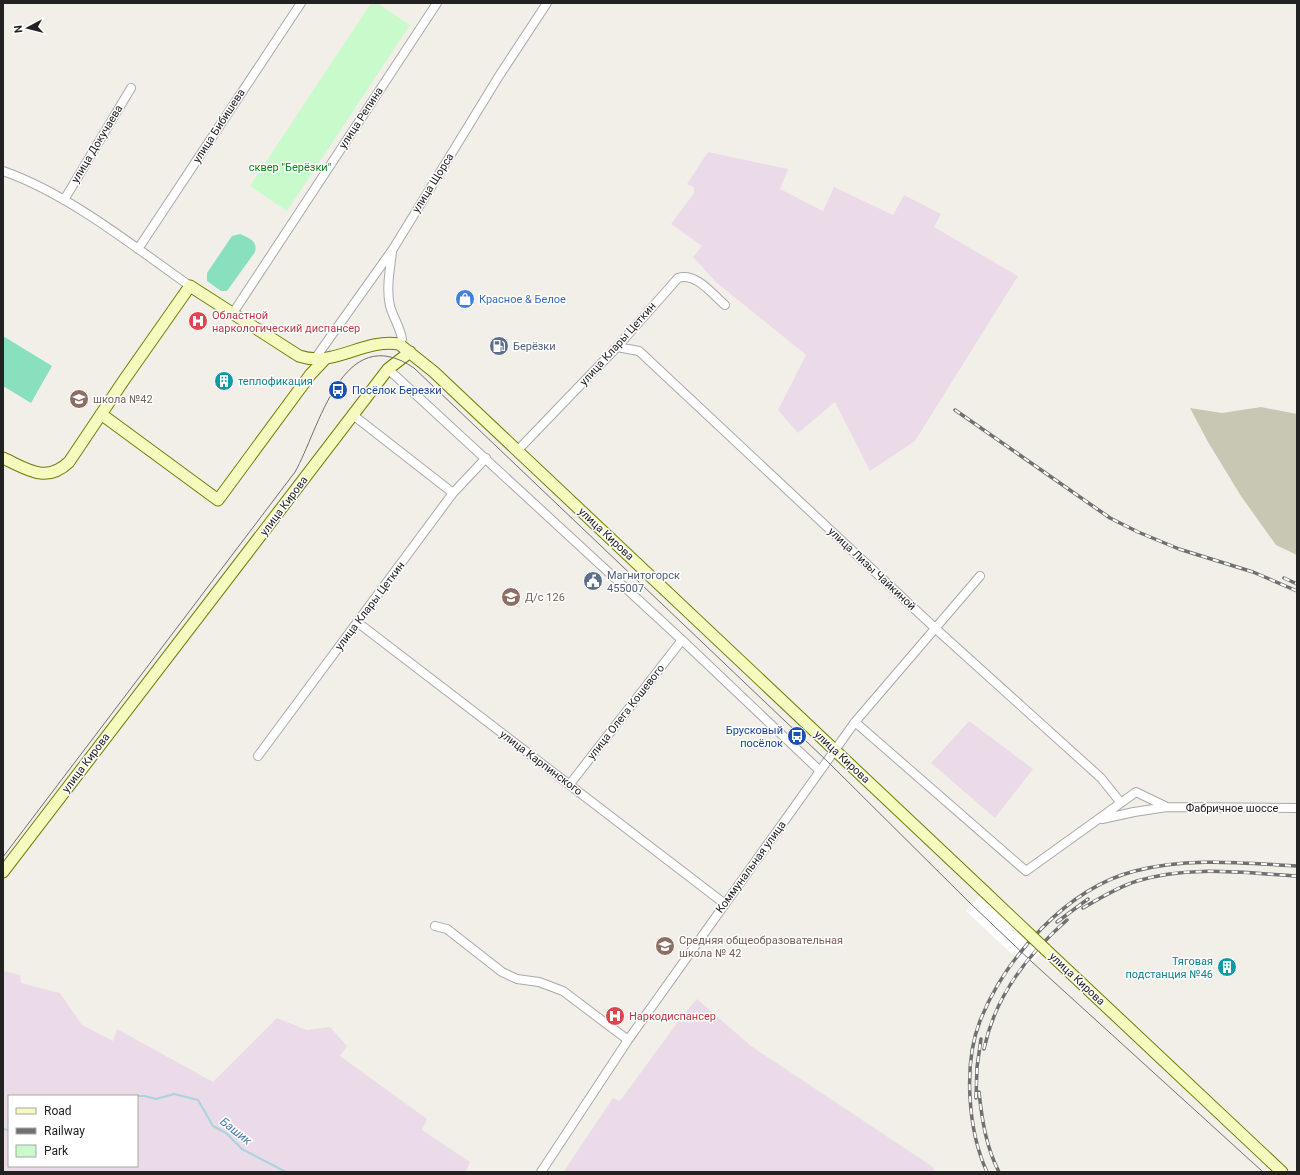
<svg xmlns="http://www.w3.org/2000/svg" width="1300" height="1175" viewBox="0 0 1300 1175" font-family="Roboto,sans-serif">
<rect width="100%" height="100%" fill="#f2efe9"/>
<path fill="#ebdbe8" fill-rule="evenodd" d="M708,152L788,169L780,189L823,211L834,187L893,215L904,195L941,214L934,227L1018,276L915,441L870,471L835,402L798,433L778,410L806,355L716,282L693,257L702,246L671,224L694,193V187L687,184Z
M969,721L1033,769L995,818L931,763Z
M3,971L20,975L21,983L60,993L82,1025L113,1041L117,1029L213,1082L277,1018L307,1030L330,1027L347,1046L340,1056L427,1119L422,1130L470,1162L466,1172H3ZM9,1096H137V1166H9Z
M697,999L751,1046L933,1167L934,1172H566L564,1171L613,1098L620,1101L683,1015Z"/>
<path fill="#c7c7b4" d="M1261,407L1297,414V555L1276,545L1241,496L1208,442L1190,408L1222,413Z"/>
<path fill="#c8facc" d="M371,3H377L410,25L287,211L250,186Z"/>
<path fill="#88e0be" d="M240,234C249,238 258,241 255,252L227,291H221L207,281V273L232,236Z
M3,336L52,366L31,403L3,386Z"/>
<path fill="#fff" d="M988,888L1048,945L1027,968L966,911Z"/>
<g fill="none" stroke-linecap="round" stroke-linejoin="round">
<path stroke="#aad3df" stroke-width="2" d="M114,1096H145L156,1099L174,1094L198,1100L213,1126L226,1133L242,1149L286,1172
M3,1129L9,1130"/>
<defs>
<path id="street" d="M3,171C69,194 133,246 190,286
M64,200L131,88
M138,249L301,3
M392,252C390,269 386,289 390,306C393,317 400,327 402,339L399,344
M233,313L437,3
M617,347L639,351L936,629L1101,778L1121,803
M314,360L393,249L499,76L547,3
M388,369L682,640L820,771
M353,415L453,493
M517,451L617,347L678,278C696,272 712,294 725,305
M357,622L725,904
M855,722L1026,871L1136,792L1167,807L1297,808
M258,756L453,493L486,458
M570,784L682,640
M1102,819L1134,812L1167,807
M435,926L447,929L502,972L517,979L539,982L563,991L628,1040
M541,1172L628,1040L855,722L980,576"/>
<path id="secondary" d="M101,414L218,500L310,375L325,359
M3,458C27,469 46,484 69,462L124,380L190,286L299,356C334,368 364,338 399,344L434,372L985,892
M3,872L388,369L410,352
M1045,949L1282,1172"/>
</defs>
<use href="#street" stroke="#a9a9a9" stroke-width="10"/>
<use href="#secondary" stroke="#707d05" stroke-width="13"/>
<use href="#street" stroke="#fff" stroke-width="8"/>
<use href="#secondary" stroke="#f7fabf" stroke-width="11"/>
<path stroke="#707070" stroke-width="1" d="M3,857L295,472C319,430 342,319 414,368L827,761L972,905L1032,962L1263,1172"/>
<defs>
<path id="rail" d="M955,410L1110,518L1138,532L1179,549L1253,572L1297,591
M1284,578L1297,584
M1083,908C1100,898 1118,887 1137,881C1189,865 1244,873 1297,876
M1057,922L1088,899
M984,1049C995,996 1027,955 1067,920
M979,1092C982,1120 986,1147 999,1172
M976,1098L977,1067L981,1039
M987,1172C968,1131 963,1064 980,1021C1005,958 1067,888 1135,871C1188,857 1243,863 1297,866"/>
</defs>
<use href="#rail" stroke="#707070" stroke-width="3.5"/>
<use href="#rail" stroke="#fff" stroke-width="2" stroke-dasharray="6" stroke-linecap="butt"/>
<defs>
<path id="secondary-bridge" d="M985,892L1045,949"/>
</defs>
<use href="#secondary-bridge" stroke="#707d05" stroke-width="13" stroke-linecap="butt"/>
<use href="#secondary-bridge" stroke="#f7fabf" stroke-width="11"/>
</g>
<defs>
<symbol id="shop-disc" viewBox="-11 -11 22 22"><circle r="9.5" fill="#3f7fe0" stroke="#fff"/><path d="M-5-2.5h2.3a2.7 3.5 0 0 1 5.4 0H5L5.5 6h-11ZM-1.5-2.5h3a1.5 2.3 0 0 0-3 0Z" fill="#fff"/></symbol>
<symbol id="hospital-disc" viewBox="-11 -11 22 22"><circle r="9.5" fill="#e0444e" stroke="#fff"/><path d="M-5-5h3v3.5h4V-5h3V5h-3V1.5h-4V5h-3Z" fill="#fff"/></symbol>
<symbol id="fuel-disc" viewBox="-11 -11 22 22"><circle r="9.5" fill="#5c6f8a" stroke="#fff"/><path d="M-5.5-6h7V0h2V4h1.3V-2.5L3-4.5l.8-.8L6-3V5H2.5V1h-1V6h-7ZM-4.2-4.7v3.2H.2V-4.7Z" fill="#fff"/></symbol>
<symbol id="building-disc" viewBox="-11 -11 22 22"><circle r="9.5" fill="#0f9aa8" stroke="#fff"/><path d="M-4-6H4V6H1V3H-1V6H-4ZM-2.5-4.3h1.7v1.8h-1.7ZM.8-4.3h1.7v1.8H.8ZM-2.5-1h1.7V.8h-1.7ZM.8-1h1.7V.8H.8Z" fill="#fff"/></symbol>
<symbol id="bus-disc" viewBox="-11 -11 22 22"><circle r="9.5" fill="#1a4fb4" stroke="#fff"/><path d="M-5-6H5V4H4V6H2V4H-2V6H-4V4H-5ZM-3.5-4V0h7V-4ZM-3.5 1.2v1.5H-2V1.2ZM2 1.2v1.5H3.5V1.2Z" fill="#fff"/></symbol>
<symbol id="school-disc" viewBox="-11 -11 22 22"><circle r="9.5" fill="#8d6e63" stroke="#fff"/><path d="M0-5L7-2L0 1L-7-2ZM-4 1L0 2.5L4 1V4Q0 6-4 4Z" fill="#fff"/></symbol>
<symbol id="civic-disc" viewBox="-11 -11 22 22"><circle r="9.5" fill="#5c6f8a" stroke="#fff"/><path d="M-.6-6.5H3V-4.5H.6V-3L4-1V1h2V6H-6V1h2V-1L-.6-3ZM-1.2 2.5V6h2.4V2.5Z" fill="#fff"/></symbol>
</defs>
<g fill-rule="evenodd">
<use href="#shop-disc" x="454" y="288" width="22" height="22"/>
<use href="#hospital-disc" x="187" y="310" width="22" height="22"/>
<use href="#fuel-disc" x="488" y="335" width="22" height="22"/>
<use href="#building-disc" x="213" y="370" width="22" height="22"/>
<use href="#bus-disc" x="327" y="379" width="22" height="22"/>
<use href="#school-disc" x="68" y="388" width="22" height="22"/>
<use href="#civic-disc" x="582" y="570" width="22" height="22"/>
<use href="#school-disc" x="500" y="586" width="22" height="22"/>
<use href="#bus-disc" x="786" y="725" width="22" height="22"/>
<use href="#school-disc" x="654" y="935" width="22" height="22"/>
<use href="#building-disc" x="1216" y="956" width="22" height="22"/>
<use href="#hospital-disc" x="604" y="1005" width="22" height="22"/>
</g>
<g text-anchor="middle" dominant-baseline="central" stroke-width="3" stroke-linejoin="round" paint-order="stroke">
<g font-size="11" fill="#222" stroke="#fff">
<text transform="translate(361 118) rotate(-57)">улица Репина</text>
<text transform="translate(219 126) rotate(-57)">улица Бибишева</text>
<text transform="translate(97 144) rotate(-59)">улица Докучаева</text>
<text transform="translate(433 183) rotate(-58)">улица Щорса</text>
<text transform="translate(618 344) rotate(-48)">улица Клары Цеткин</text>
<text transform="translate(284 506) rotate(-53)">улица Кирова</text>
<text transform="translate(606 534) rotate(43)">улица Кирова</text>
<text transform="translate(872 569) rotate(43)">улица Лизы Чайкиной</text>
<text transform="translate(370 606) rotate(-53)">улица Клары Цеткин</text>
<text transform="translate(626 712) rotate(-52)">улица Олега Кошевого</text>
<text transform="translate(842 757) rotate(43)">улица Кирова</text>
<text transform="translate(86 763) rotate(-53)">улица Кирова</text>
<text transform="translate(541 763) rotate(37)">улица Карпинского</text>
<text x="1232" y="808">Фабричное шоссе</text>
<text transform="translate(751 867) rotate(-54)">Коммунальная улица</text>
<text transform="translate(1077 979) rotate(43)">улица Кирова</text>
</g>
<g font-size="11" fill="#0c8416" stroke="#fff">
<text x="290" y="167">сквер "Берёзки"</text>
</g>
<g font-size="11" fill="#366cbe" stroke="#fff" text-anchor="start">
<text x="479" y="299">Красное &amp; Белое</text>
</g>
<g font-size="11" fill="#be3a42" stroke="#fff" text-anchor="start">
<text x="212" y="315">Областной<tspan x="212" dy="13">наркологический диспансер</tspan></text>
<text x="629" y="1016">Наркодиспансер</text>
</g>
<g font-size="11" fill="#4e5e75" stroke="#fff" text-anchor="start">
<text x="513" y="346">Берёзки</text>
<text x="607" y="575">Магнитогорск<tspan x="607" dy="13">455007</tspan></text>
</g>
<g font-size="11" fill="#0d838f" stroke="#fff" text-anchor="start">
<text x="238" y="381">теплофикация</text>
<text x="1213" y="961" text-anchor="end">Тяговая<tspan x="1213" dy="13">подстанция №46</tspan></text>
</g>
<g font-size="11" fill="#164399" stroke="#fff" text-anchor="start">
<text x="352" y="390">Посёлок Березки</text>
<text x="783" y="730" text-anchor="end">Брусковый<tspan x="783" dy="13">посёлок</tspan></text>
</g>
<g font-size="11" fill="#785e54" stroke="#fff" text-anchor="start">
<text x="93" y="399">школа №42</text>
<text x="525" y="597">Д/с 126</text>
<text x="679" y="940">Средняя общеобразовательная<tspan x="679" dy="13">школа № 42</tspan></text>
</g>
<g font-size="12" font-style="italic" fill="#4a7aab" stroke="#fff">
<text transform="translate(236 1131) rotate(38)">Башик</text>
</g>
</g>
<rect width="1300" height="1175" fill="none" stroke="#222222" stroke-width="8"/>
<rect x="8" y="1095" width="130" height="72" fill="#ffffff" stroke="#a7a7a7"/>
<rect x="16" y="1108" width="20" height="6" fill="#f7fabf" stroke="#a7a7a7"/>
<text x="44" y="1115" font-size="12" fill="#222222">Road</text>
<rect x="16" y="1128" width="20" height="6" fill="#707070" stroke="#a7a7a7"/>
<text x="44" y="1135" font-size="12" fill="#222222">Railway</text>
<rect x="16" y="1145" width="20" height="12" fill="#c8facc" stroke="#a7a7a7"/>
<text x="44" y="1155" font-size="12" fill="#222222">Park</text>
<g transform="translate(28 28) rotate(263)" stroke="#ffffff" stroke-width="3" paint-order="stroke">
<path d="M0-3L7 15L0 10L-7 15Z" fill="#222222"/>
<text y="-6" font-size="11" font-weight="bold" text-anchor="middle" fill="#222222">N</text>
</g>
</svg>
